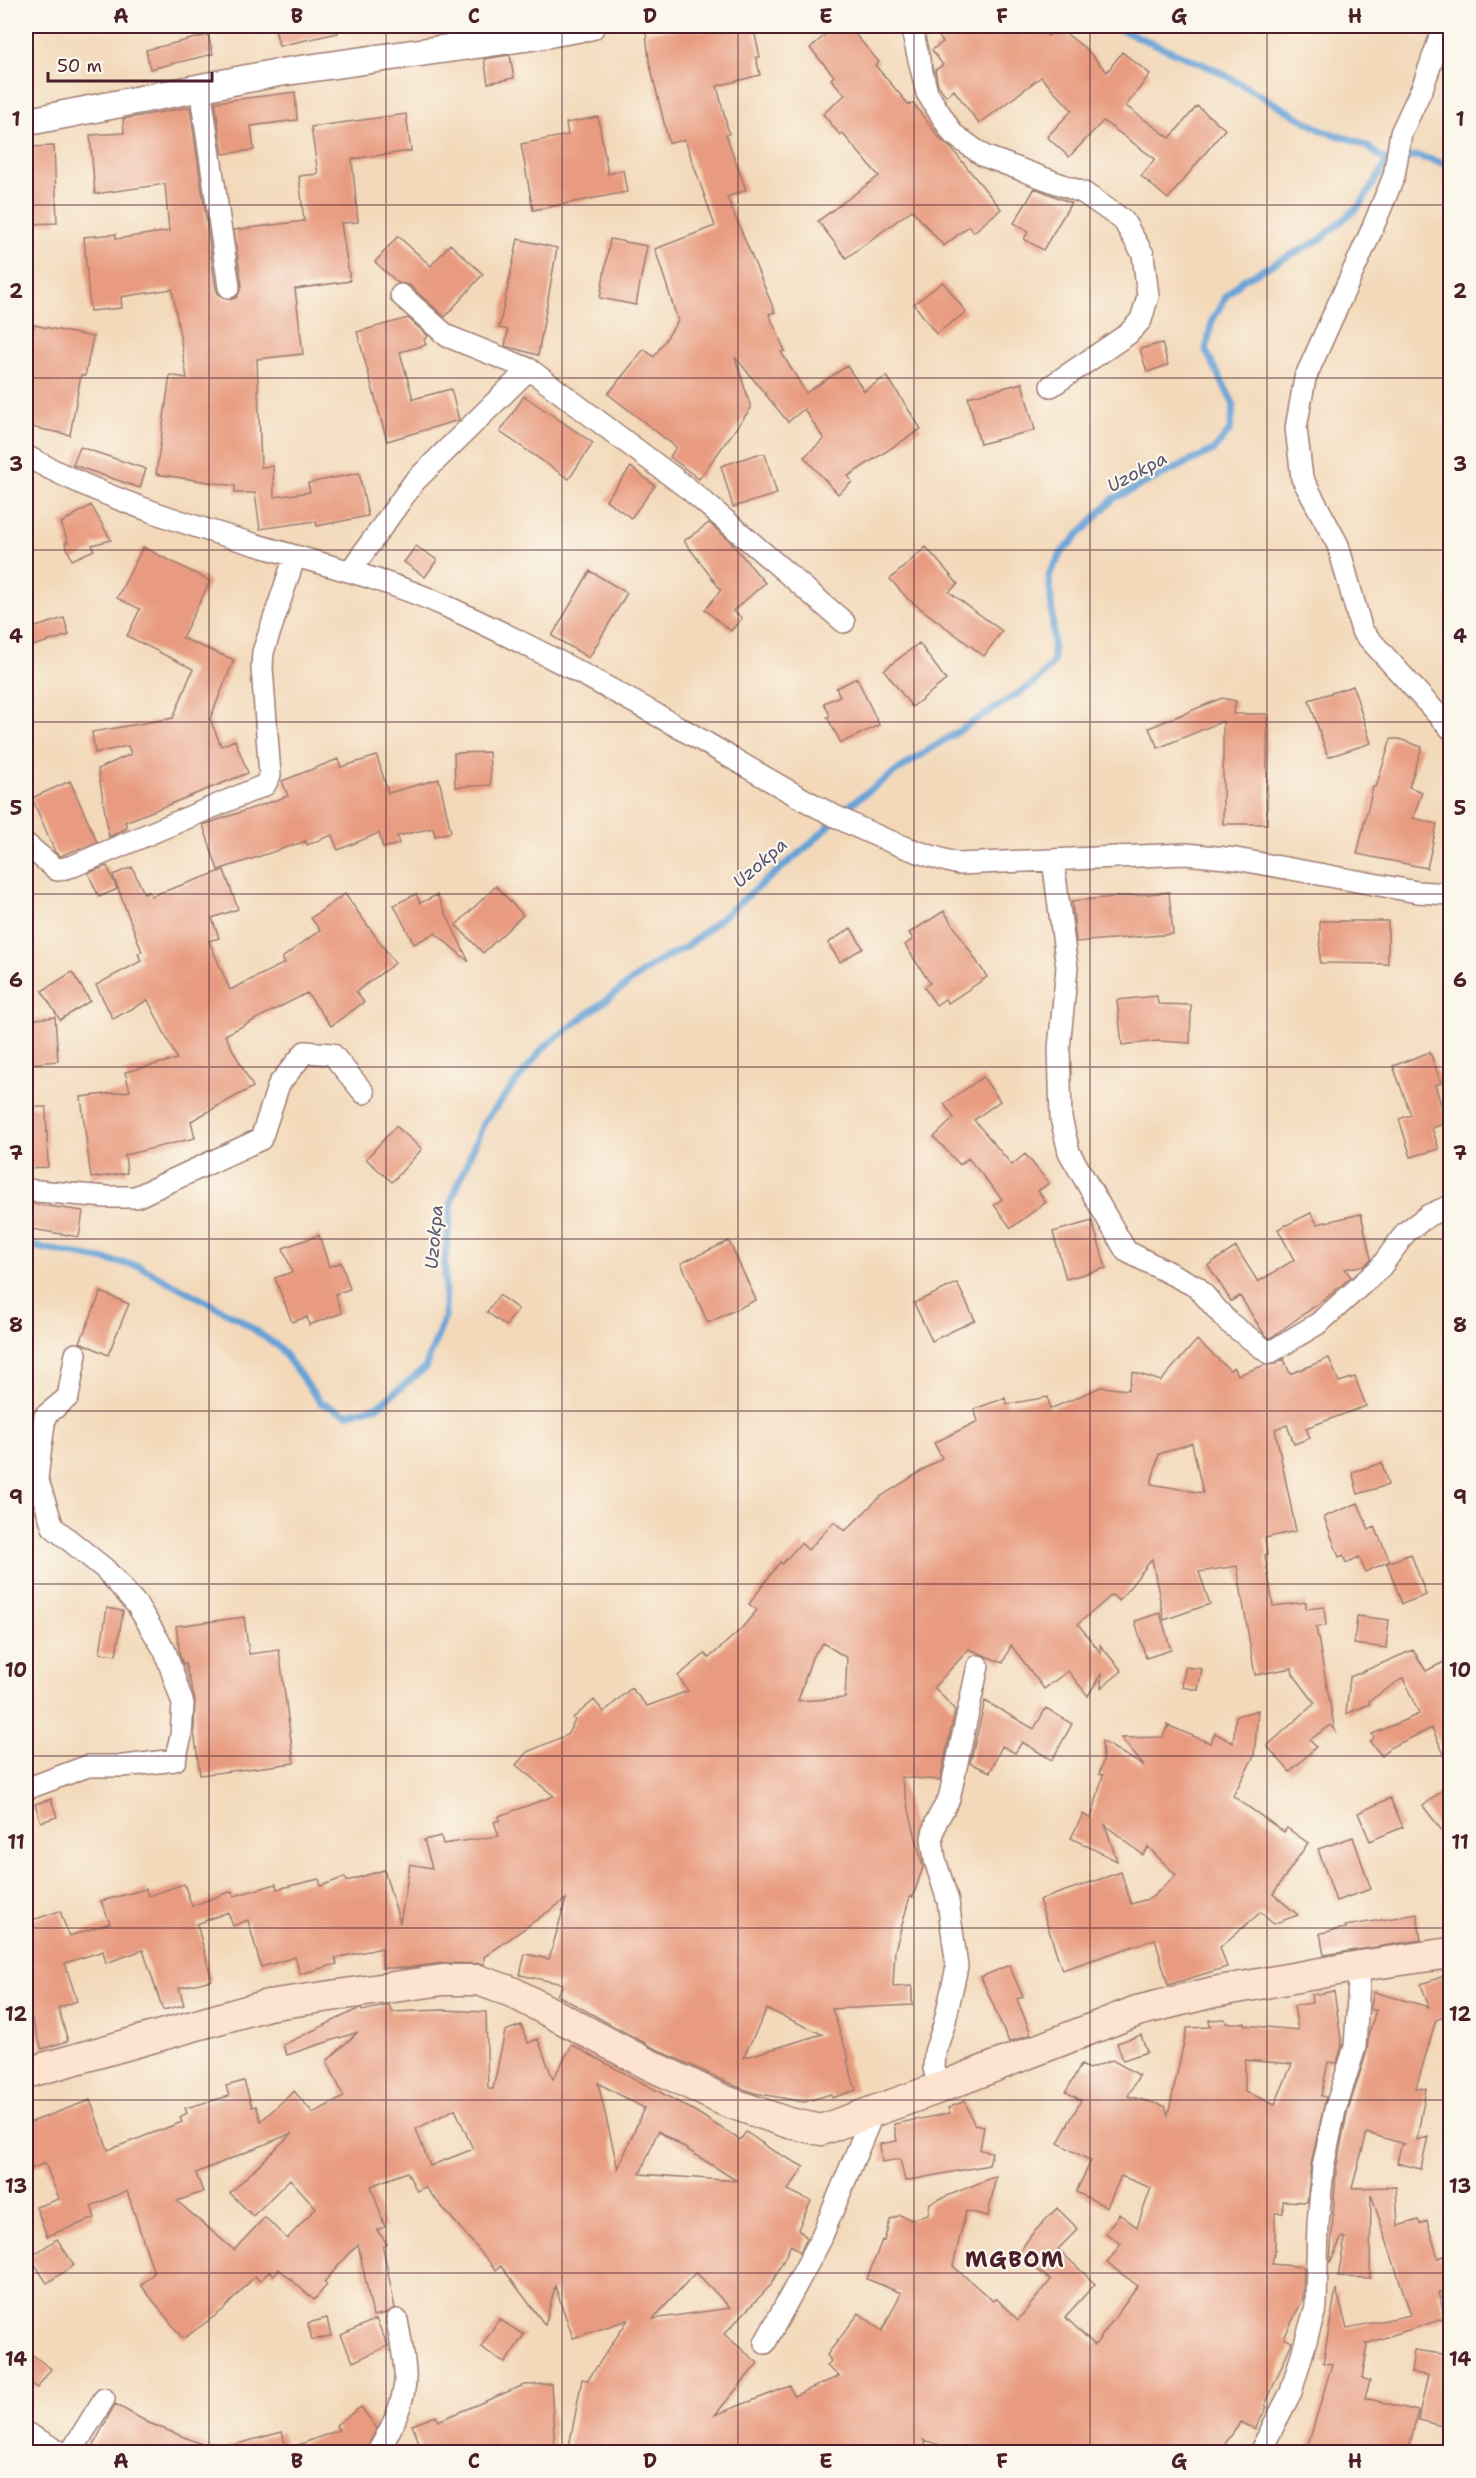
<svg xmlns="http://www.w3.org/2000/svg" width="1476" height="2478" viewBox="0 0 1476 2478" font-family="'Shantell Sans',sans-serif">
<rect width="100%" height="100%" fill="#fbf7ec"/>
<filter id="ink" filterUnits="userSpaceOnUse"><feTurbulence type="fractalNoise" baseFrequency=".0167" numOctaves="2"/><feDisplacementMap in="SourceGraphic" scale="12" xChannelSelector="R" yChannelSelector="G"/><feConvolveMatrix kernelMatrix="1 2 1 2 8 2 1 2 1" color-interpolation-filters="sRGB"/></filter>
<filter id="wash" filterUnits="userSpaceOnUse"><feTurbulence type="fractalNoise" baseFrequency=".008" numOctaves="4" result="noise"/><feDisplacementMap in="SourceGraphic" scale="24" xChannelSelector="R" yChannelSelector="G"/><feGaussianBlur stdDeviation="1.35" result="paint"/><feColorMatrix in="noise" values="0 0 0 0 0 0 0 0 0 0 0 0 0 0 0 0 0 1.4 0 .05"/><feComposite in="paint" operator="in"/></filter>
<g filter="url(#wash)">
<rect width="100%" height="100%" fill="#f3d9ba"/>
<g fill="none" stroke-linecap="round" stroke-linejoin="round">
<path stroke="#66a1d6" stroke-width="7" d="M1112,26L1216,70L1323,131L1353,140L1368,147L1387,162
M1401,159L1417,156L1450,165
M26,1245L139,1266L239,1319L279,1347L321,1403L347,1414L378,1406L425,1368L445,1317V1262L452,1199L484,1122L545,1046L654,964L686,947L809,845L856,800L907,764L1036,682L1053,663V626L1049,575L1062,552L1113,499L1215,449L1230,430L1234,405L1206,351L1212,321L1226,296L1243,280L1321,239L1360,205L1387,162L1390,161"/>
</g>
<g id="blocks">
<path fill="#e89b80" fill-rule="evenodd" d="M285,26H337L338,33L279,46L275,28Z
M728,26H753L760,57H756L760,75L717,86L729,134L726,135L746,190L727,197L775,312L769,314L785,351L781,352L806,393L847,366L864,391L887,376L921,429L848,476L852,482L838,494L804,457L824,439L804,409L788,422L735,357L751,408L699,479L670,457L676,447L608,394L644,349L654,357L678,321L655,249L715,226L685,140L669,143L649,61L646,32L700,28L701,32Z
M836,26H848L879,62L875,65L909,105L913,103L942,141L951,148L1001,209L974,232L969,226L944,246L912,210L846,258L818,221L879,176L842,133L840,135L823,114L845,95L831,79L834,76L810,48Z
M931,26H1040L1048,36L1056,26L1085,48L1107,72L1122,52L1150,74L1126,106L1170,138L1197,106L1225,129L1168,199L1141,176L1155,159L1103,121L1069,157L1047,137L1072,110L1041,77L979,124L954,90L946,96L938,85L935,70L943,65L932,50L943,42Z
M208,35L213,54L150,69L146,50Z
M510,55L514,78L488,83L484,59Z
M295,92L297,120L251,126L254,150L223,154L215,102Z
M190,107L216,289L219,295L230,300L237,297L242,286L234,230L304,221L299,176L318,174L311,127L406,114L411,151L352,159L358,222L341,223L350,281L295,289L303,354L257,359L261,467L273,466L274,497L310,492L308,483L359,473L368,516L317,526L316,521L260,529L255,493H235V486L156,474L170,375L187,378L172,289L121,297L122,308L90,311L84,237L116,234V239L169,231L165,184L95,194L90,135L124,133L123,119Z
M598,117L608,174L623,170L627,192L533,210L521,144L568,135L566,123Z
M54,146L57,223L30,224L27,147Z
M1035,188L1071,203L1043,250L1024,239L1028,232L1014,223Z
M398,236L431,266L450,244L483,274L445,317L409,285L398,283L375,262Z
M518,239L557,248L538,355L505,346L508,330L499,328Z
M610,239L647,246L636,305L600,298Z
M943,282L966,312L936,334L914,304Z
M408,318L428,336L424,340L426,345L400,352L413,399L451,389L459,420L387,441L357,332Z
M34,325L93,337L85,376L81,375L70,435L26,426V368Z
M1162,343L1168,365L1147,372L1140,349Z
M1022,383L1035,430L980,444L968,397Z
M524,396L593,443L569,479L500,432Z
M80,447L146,469L140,488L73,465Z
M758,454H765L777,494L733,507L721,466Z
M631,467L655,486L631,518L606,500Z
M91,505L111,540L92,545L94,550L72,560L65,543L68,542L61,523Z
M709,523L728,539L765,583L733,611L742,618L731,631L705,610L721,590L684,541Z
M416,546L437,560L425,577L404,562Z
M143,547L210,581L182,638L234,660L210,719L221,746L235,740L248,773L125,822L127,828L109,837L98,769L131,754L128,746L95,753L92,732L173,718L193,669L127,636L140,609L117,598Z
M926,547L958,584L949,592L1002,631L984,656L908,599L890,579Z
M590,571L627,593L589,658L552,636Z
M64,618L69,635L26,648V630Z
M919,643L946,680L912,707L884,670Z
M857,678L879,725L841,743L827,717L830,716L824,703L840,696L836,688Z
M1353,686L1371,743L1328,757L1309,700Z
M1222,698L1236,701L1233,714H1267V824H1223V721L1158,748L1149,728Z
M1391,739H1399L1422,747L1409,787L1422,792L1413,818L1437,824L1427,868L1357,854L1373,787H1376Z
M489,752L491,785L455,787L454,753Z
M377,756L388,793L439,779L451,832L435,836L433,828L397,836L399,844L383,848L379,833L338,850L332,835L307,845L306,841L218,870L203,825L288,796L282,781L338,759L341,767Z
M70,781L97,842L60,856L55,852L32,798Z
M107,866L117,889L99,897L88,873Z
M132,867L144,893L149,891L151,896L224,870L238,909L212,918L219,938L209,941L230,990L285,963L282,958L320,930L311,918L345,894L395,963L356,992L364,1002L331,1026L307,993L225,1035L253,1087L191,1121L195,1138L125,1155L127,1173L91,1178L81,1097L130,1091L125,1072L177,1059L148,1000L113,1019L96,985L141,961L138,953L142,952L113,875Z
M496,886L523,915L483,953L456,925Z
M1169,892L1173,934L1076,942L1072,901Z
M416,894L420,903L437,895L469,962L435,933L414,944L394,905Z
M944,911L987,977L948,1003L945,999L936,1005L924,987L930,983L905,945L913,939L909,933Z
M1320,921H1388V964L1320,963Z
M851,928L863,948L840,962L828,943Z
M72,972L90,1001L60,1020L42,991Z
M1157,996L1158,1004L1191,1005L1190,1043L1158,1041L1122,1045L1117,1000Z
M55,1017L58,1061L26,1064V1020Z
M1430,1052L1441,1083L1435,1085L1447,1123L1432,1128L1439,1149L1411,1157L1399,1119L1411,1115L1393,1066Z
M983,1077L1000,1101L974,1120L1012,1165L1025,1154L1049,1183L1038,1191L1046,1202L1011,1228L994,1205L1002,1199L968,1158L960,1165L934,1137L954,1118L944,1104Z
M26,1107H46L48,1167L26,1168Z
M396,1126L422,1149L392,1182L366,1159Z
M26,1203L83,1211L79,1237L26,1228Z
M1311,1213L1317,1224L1361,1214L1371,1259L1365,1265L1345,1269L1351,1277L1325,1299L1270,1338L1264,1334L1240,1296L1231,1301L1208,1265L1236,1247L1258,1282L1294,1260L1278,1229Z
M1092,1221L1106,1268L1066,1279L1053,1232Z
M319,1235L329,1267L341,1262L350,1289L335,1294L342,1313L309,1325L307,1317L292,1322L275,1278L292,1272L283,1248Z
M729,1241L756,1300L708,1323L681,1263Z
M957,1283L975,1320L932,1341L914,1303Z
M101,1292L129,1304L108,1355L80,1342Z
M499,1295L518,1309L506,1326L487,1312Z
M1197,1340L1230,1370L1234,1367L1238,1375L1265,1365L1275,1364L1284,1359L1290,1374L1329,1358L1339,1382L1355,1377L1366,1406L1306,1428L1310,1438L1294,1444L1287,1425L1275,1429L1296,1531L1265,1538L1267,1555H1265L1273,1606L1306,1602V1609L1324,1607L1326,1626L1316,1627L1335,1731L1330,1725L1310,1740L1316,1747L1290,1772L1267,1746L1315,1703L1293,1674L1292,1668L1255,1675L1237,1566L1199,1572L1210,1604L1164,1620L1152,1559L1119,1601L1112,1595L1078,1624L1101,1653L1100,1645L1122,1671L1101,1688V1674L1088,1696L1068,1671L1044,1689L1011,1645L1003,1663L969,1649L934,1687L955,1710L940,1780L901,1777L923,1867L913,1897L910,1896L895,1950L893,1987L912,1986V2005L832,2009L849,2059L847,2060L856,2090L832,2098L831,2094L804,2102L755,2093L735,2086L652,2047L557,1995L563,1984L520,1975L525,1954L549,1959L566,1899L484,1957V1964L443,1963L405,1968H382V1948L335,1958L337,1964L300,1974L295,1957L261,1967L248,1920L233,1926L228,1912L197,1924L212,1980L179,1988L184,2005L163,2010L143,1950L106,1963L103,1951L65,1963L77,2001L58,2008L68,2041L42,2049L26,2003V1922L60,1911L69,1936L110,1923L101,1901L146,1889L148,1896L184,1884L192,1906L232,1891L234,1896L276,1884L277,1889L319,1879L321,1886L345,1877L347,1881L384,1870L400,1923L410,1864L432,1868L424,1840L441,1836L443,1844L499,1836L494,1822L500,1820L499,1816L554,1796L516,1765L527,1752L567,1735L575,1720L573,1718L594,1700L604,1712L631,1688L647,1706L688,1691L678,1676L705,1654L709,1658L740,1630L757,1610L749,1604L780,1562L782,1564L801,1543L808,1550L834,1522L845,1531L880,1497L942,1458L934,1443L978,1421L974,1409L1005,1398L1007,1404L1048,1397L1050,1409L1101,1387L1128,1390L1133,1372L1161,1381ZM1192,1443L1203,1493L1151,1484L1159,1454ZM823,1643L847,1658L845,1698L798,1701L812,1657ZM767,2009L822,2034L743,2058Z
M1382,1463L1388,1485L1358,1494L1352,1472Z
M1358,1503L1369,1530L1375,1527L1390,1561L1365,1572L1359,1557L1346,1563L1343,1555L1339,1557L1324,1517Z
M1411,1554L1426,1595L1402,1604L1387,1563Z
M107,1608L123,1611L116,1655L100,1653Z
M1160,1613L1171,1650L1146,1658L1135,1621Z
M1357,1616L1389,1620L1386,1648L1354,1644Z
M244,1617L249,1654L279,1650L294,1763L200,1775L194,1731L195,1700L185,1663L183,1664L180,1656L176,1626Z
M1413,1650L1426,1671L1450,1659V1767L1432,1728L1389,1748L1382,1756L1370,1742L1374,1737L1372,1734L1419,1714L1403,1678L1369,1701L1370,1704L1346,1714L1350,1677Z
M1185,1667L1202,1669L1198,1690L1182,1687Z
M985,1701L1034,1729L1046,1708L1072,1724L1052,1760L1022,1742L1015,1753L1002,1746L990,1772L970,1763Z
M1258,1710L1254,1756L1233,1796L1284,1832L1287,1828L1308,1843L1273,1894L1298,1915L1273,1924L1261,1912L1220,1947L1227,1967L1168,1985L1155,1939L1062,1970L1039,1900L1121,1872L1131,1904L1151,1898L1176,1875L1148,1847L1143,1855L1105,1825L1117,1861L1071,1838L1083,1814L1091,1819L1103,1775L1099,1774L1103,1761L1102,1741L1144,1766L1121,1738L1163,1737L1167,1727L1168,1729L1167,1725L1210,1743L1215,1733L1233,1743L1236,1716Z
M1450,1784V1841L1423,1806Z
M1390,1798L1403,1827L1370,1841L1358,1813Z
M51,1799L57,1817L41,1822L35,1804Z
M1353,1837L1371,1889L1336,1901L1318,1849Z
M1417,1914L1421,1940L1324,1955L1320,1933L1346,1928L1345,1926Z
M1009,1965L1023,1997L1017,1999L1031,2034L1009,2042L981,1977Z
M1450,1974V2015L1436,2020L1416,2088L1426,2089L1417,2140L1428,2137L1421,2169L1397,2163L1401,2145L1404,2144L1367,2133L1352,2188L1396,2187L1398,2226L1418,2220L1420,2224L1427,2221L1438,2258L1447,2255L1450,2264V2289L1438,2293L1446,2318L1365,2344H1368L1362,2378L1370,2381L1365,2398L1418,2411L1408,2452H1306L1332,2364L1323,2363L1336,2289L1347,2328L1411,2315L1371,2194L1370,2278L1338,2277L1345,2238L1342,2237L1330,2263L1336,2169L1347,2113L1367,2051L1369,2033L1376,2010L1370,2009L1374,1992L1429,2007L1421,1984Z
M1334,1991L1342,2046L1337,2063L1328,2062L1321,2096L1326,2097L1311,2164L1307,2202L1283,2201V2213H1275V2250L1272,2264L1304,2267L1303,2299L1284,2338L1292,2342L1265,2405L1267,2407L1255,2429L1241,2422L1219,2452H965L923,2440L931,2452H568L582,2379L588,2380L628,2320L573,2338L555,2286L545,2325L501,2266L496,2270L425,2187L417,2191L407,2172L371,2186L385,2227L377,2230L387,2244L383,2247L395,2308L387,2313L373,2316L358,2244L324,2282L327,2285L314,2300L279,2269L274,2275L270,2271L260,2281L255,2276L223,2310L183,2339L141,2285L154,2273L127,2191L91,2206L95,2218L47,2236L36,2207L59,2199L45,2163L26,2171V2124L90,2100L108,2150L182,2122L180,2117L187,2113L185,2108L229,2096L226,2086L244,2081L252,2107L256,2106L261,2121L294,2091L313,2113L344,2097L327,2061L358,2032L287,2055L283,2045L356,2010L361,2009L362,2011L389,2005L392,2012L443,2010L486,2012L488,2089H493L505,2031L521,2025L528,2043L538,2039L553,2079L572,2045L693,2110L740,2140L746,2132L772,2150L804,2167L788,2190L811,2201L798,2229L807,2238L800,2252L791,2245L771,2285L724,2334L758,2363L715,2415L790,2386L794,2396L839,2376L827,2366L831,2361L827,2355L859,2313L882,2331L901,2293L867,2279L882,2240L884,2241L890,2220L900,2215L911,2220L928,2215L930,2203L996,2176L988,2216L966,2211L953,2266L993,2301L996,2298L1018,2320L1051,2280L1017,2255L1032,2234L1057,2208L1078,2229L1058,2249L1095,2284L1065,2317L1095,2345L1138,2286L1107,2263L1121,2244L1106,2233L1119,2214L1137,2227L1151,2188L1121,2176L1107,2207L1076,2192L1091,2161L1058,2143L1081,2100L1066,2092L1081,2065L1089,2069L1112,2060L1139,2075L1128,2096L1165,2106L1168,2115L1187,2028L1210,2027L1209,2020L1225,2019L1226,2023H1245V2025L1298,2030L1294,2006L1312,2003L1311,1995ZM1245,2060L1292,2064L1275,2104L1245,2092ZM598,2083L644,2108L618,2169ZM455,2109L473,2149L430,2166L416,2129ZM658,2131L737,2181L640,2174ZM292,2133L230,2193L253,2216L290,2179L316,2208L287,2239L265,2217L234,2250L177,2201L203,2192L196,2173ZM696,2272L730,2308L653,2319Z
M1141,2035L1147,2052L1123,2060L1117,2043Z
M965,2101L974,2124L984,2126L980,2150L992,2152L989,2165L905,2181L900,2159L882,2162L880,2144L897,2141L894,2124L950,2113L948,2108Z
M57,2239L74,2265L47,2283L30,2257Z
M327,2318L331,2336L312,2340L308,2323Z
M376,2319L388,2346L353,2362L341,2335Z
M499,2319L524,2335L505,2363L481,2347Z
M26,2350L51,2369L37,2388L26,2380Z
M1414,2350L1450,2355V2428L1418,2420L1428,2375L1411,2373Z
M551,2384L555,2452H423L412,2425L436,2416L438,2421L524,2385Z
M115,2404L149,2423L222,2452H105L93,2446Z
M361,2407L377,2428L365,2452H227L226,2447L282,2432L287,2449L339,2430L336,2425Z"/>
</g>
</g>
<g filter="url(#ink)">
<use href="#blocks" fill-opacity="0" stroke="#9e7c72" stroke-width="1.5"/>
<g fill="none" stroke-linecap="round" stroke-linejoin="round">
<defs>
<path id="minor" d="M911,26L927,93L953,134L984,156L1084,193L1123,220L1143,254L1148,296L1141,320L1128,334L1051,386
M1444,26L1423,86L1401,133L1394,176L1370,234L1305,378L1296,428L1302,478L1338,545L1362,631L1450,728
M200,87L229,287
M401,295L447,336L529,369L690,490L844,622
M26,456C110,502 203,530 295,556C345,570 394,583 441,604C530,644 616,691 701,740C784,788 865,841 959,864L1186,854L1236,859L1417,892L1450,894
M351,570L414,482L529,369
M26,844L57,870L73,866L265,785L270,775L262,668L263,652L295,556
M1053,860L1067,968L1059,1048L1061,1118L1069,1152L1126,1251L1197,1287L1228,1322L1269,1353L1319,1323L1380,1268L1406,1232L1429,1215L1450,1206
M26,1190L106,1197H136L261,1139L279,1084L305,1052L332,1054L364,1093
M26,1789L88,1766H124L175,1760L181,1736L183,1704L165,1651L137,1605L105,1569L53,1527L37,1478L45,1416L68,1397L76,1354
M939,2088L934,2068L935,2052L944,2025L957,1967L948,1901L935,1860L932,1838L936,1822L949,1799L978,1666
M765,2343L819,2243L873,2113
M26,2433L60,2452
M71,2452L104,2399
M378,2452C391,2429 407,2400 405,2372C404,2355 400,2337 397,2320
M1260,2452L1291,2392L1316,2306L1318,2223L1323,2167L1335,2110L1355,2047L1360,1966"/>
<path id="tertiary" d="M26,122L276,73L535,36L591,26"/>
<path id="secondary" d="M26,2073L268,2005L443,1980H478L512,1992L644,2062L725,2101L789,2123L821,2130L939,2088L1137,2011L1214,1992L1360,1966L1450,1953"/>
</defs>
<use href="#minor" stroke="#9e7c72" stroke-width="24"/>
<use href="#tertiary" stroke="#9e7c72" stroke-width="30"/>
<use href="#secondary" stroke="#9e7c72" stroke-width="33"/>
<use href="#minor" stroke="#fff" stroke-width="21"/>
<use href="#tertiary" stroke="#fff" stroke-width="27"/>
<use href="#secondary" stroke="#fde4d1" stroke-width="30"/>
</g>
</g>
<path fill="none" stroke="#4a1f2b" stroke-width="1.5" stroke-opacity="0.55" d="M209,26V2452M386,26V2452M562,26V2452M738,26V2452M914,26V2452M1090,26V2452M1267,26V2452M26,205H1450M26,378H1450M26,550H1450M26,722H1450M26,894H1450M26,1067H1450M26,1239H1450M26,1411H1450M26,1584H1450M26,1756H1450M26,1928H1450M26,2100H1450M26,2273H1450"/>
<g text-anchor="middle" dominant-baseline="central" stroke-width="4.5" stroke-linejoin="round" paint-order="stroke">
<g font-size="18" font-style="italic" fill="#55536f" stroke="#fbf7ec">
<text transform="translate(1137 472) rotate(-28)">Uzokpa</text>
<text transform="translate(760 863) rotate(-41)">Uzokpa</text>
<text transform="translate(434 1237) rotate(-85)">Uzokpa</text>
</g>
<g font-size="22" font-weight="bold" letter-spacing="1.5" fill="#4a1f2b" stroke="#fbf7ec">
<text x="1015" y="2259">MGBOM</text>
</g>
</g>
<rect width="1476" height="2478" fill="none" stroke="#fbf7ec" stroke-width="66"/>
<path d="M48 72v9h164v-9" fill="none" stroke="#4a1f2b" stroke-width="3"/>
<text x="57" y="72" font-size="18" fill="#4a1f2b" stroke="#fbf7ec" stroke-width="4.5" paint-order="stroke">50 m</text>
<rect x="33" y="33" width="1410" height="2412" fill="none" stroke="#4a1f2b" stroke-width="2"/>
<g font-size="20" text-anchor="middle" font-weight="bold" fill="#4a1f2b">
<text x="121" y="23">A</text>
<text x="297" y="23">B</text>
<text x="474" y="23">C</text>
<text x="650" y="23">D</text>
<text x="826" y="23">E</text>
<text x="1002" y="23">F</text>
<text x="1179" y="23">G</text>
<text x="1355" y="23">H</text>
<text x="16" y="126">1</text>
<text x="1460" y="126">1</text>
<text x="16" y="298">2</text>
<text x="1460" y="298">2</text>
<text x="16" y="471">3</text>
<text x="1460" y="471">3</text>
<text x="16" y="643">4</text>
<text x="1460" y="643">4</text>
<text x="16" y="815">5</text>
<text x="1460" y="815">5</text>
<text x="16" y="987">6</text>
<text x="1460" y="987">6</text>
<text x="16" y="1160">7</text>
<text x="1460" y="1160">7</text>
<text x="16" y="1332">8</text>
<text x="1460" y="1332">8</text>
<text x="16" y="1504">9</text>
<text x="1460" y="1504">9</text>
<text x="16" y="1677">10</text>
<text x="1460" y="1677">10</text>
<text x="16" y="1849">11</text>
<text x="1460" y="1849">11</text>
<text x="16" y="2021">12</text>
<text x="1460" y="2021">12</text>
<text x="16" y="2193">13</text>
<text x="1460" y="2193">13</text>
<text x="16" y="2366">14</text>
<text x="1460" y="2366">14</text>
<text x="121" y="2468">A</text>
<text x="297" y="2468">B</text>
<text x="474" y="2468">C</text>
<text x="650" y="2468">D</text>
<text x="826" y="2468">E</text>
<text x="1002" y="2468">F</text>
<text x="1179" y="2468">G</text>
<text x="1355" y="2468">H</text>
</g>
</svg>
